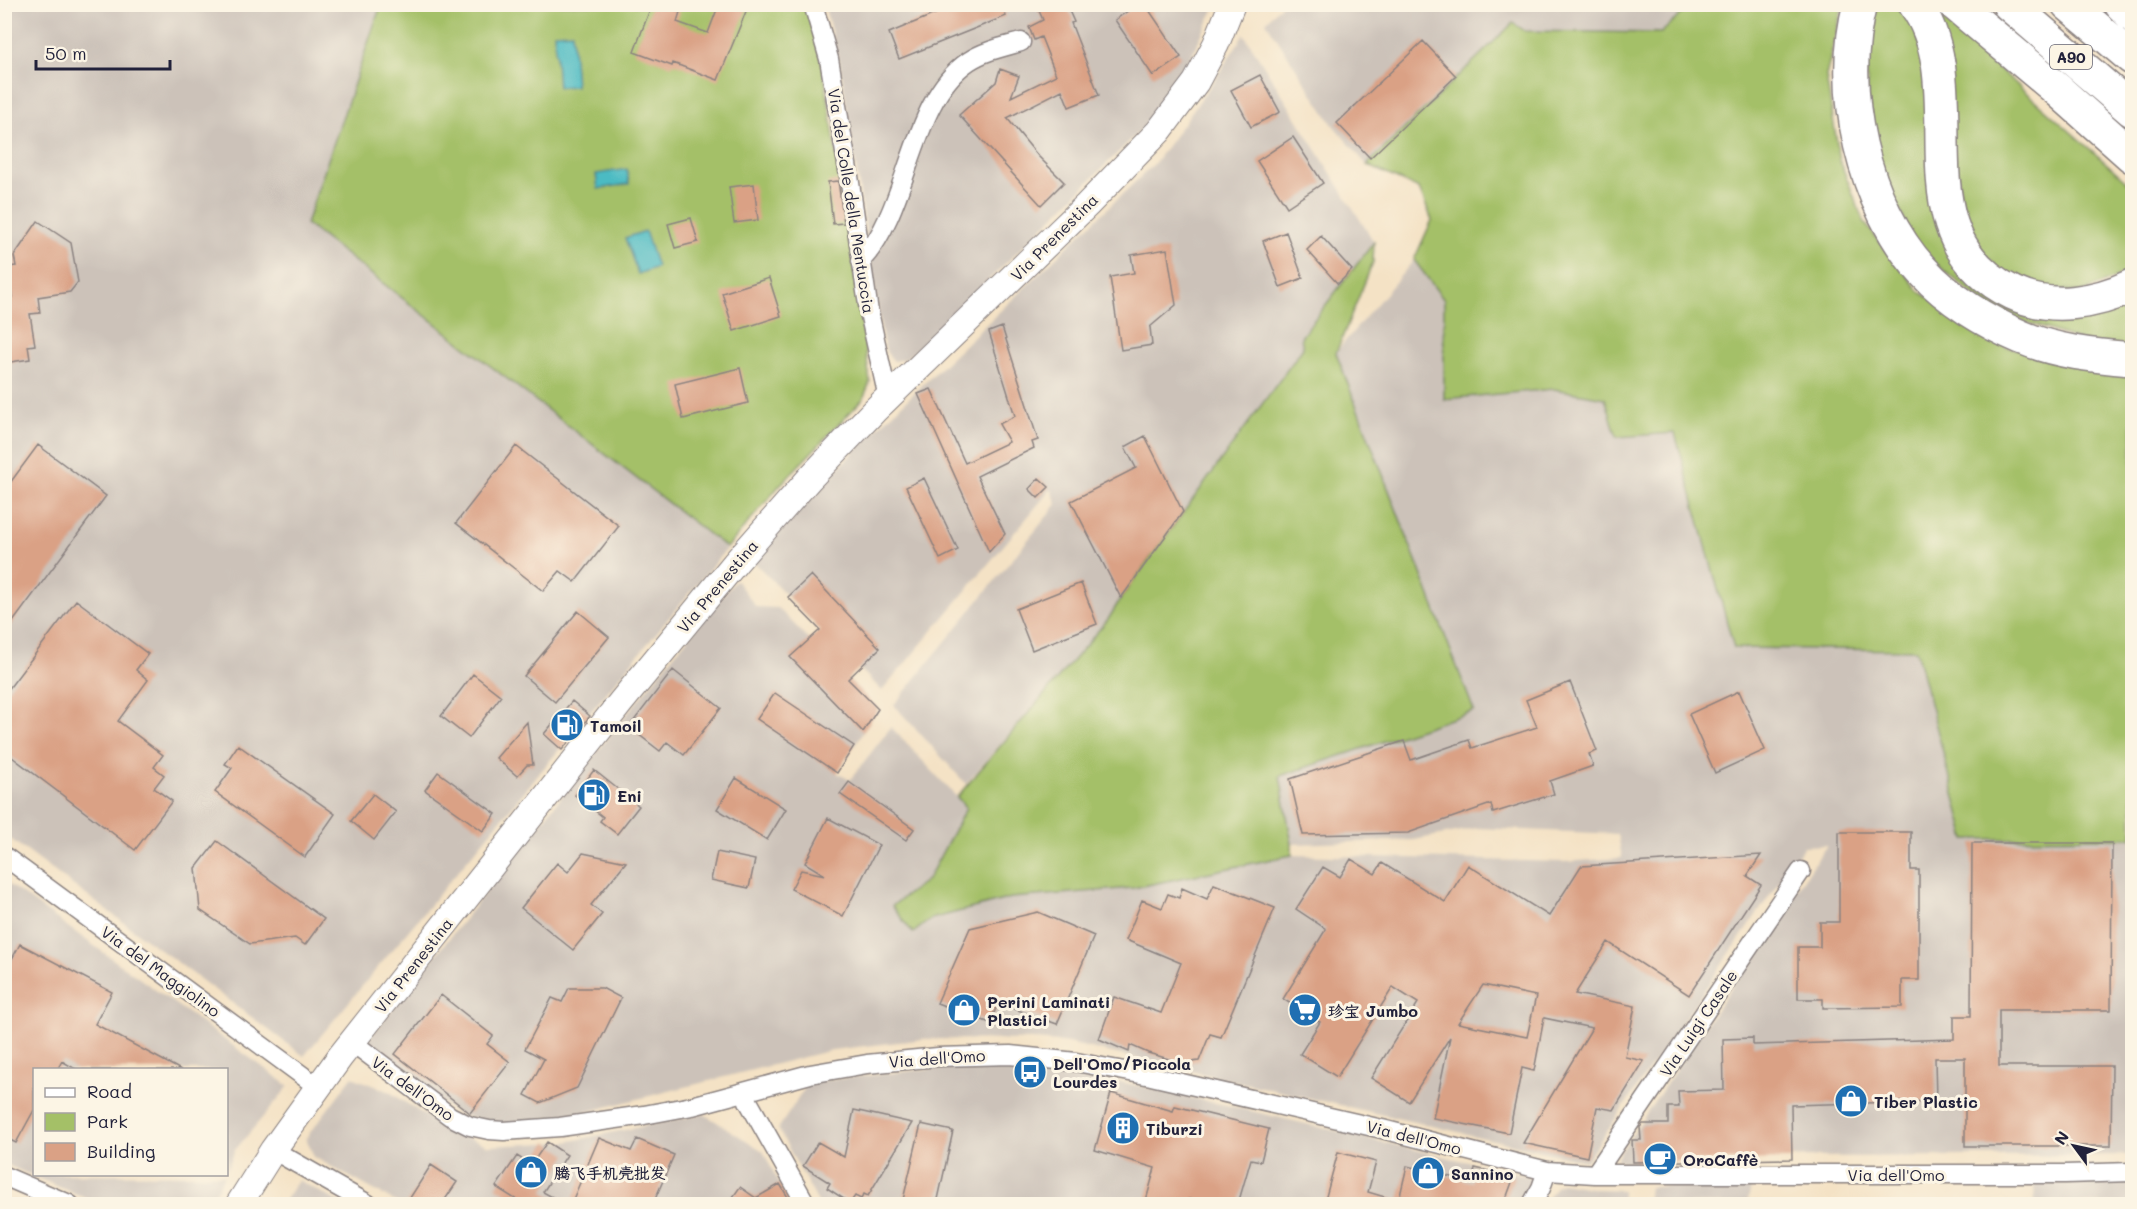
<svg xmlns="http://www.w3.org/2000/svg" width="2137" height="1209" viewBox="0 0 2137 1209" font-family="Mali,'LXGW WenKai TC',sans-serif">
<rect width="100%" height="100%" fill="#fcf5e5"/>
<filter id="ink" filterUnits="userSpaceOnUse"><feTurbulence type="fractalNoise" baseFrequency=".0167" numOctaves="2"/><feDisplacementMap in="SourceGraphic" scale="12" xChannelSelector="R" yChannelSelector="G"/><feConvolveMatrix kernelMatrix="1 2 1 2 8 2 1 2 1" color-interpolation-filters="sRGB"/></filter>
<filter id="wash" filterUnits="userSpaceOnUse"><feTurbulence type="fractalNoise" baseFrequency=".008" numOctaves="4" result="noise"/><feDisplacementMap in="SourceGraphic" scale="24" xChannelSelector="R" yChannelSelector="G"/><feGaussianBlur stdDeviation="1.35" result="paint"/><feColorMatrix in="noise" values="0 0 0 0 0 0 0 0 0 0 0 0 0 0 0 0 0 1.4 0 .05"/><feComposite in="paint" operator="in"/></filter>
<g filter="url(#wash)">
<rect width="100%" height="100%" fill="#f4e2c5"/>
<path fill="#ccc2b9" d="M1282,4L1691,5L1661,33L1525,31L1513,23L1367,165L1333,125L1266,22Z
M5,5H381L306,224L727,548L304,1056L5,835Z
M824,5H1216L1183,73L1144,127L927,341L905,359L894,361L887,353L883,341L840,63Z
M1244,34L1374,242L1301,337L1303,347L1121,598L1109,618L966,784L894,705L1057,504L1051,489L882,691L752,560L865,440L1154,164L1214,81Z
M1414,260L1444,300L1445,399L1554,389L1605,398L1682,433L1734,648L1917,650L1967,839L2132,838V1155L1816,1157L1624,1162L1616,1159L1827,845L1804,846L1586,1161L1068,1043L1036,1040L924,1039L832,1050L578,1114L503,1124L457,1114L366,1043L670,660L736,580L756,607L778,608L878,709L837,773L850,780L891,727L967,808L928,879L892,906L931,919L1011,898L1133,888L1292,855L1564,862L1622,858L1618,834L1477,828L1414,840L1292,844L1280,776L1474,711L1336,352Z
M4,881L289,1086L235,1150L227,1169L226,1070H34V1174L224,1175L210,1204H99L5,1164Z
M966,1065L1062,1069L1234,1107L1531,1177L1534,1185L1520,1204H819L778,1129L809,1082Z
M352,1077L388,1091L446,1129L489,1146L566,1142L704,1114L763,1151L789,1204H399L314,1157L306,1138Z
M298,1180L342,1204H282Z
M1562,1183L1596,1189L1622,1190V1200L1647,1202L1649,1187L1752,1184L1747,1204H1544L1557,1185Z
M2034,1183H2132V1204H2035Z"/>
<path fill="#a4c067" stroke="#637151" stroke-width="1.5" d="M381,5H806L823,66L854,265L870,382L863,399L780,485L727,548L306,224Z
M1691,5H1843L1826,76L1840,161L1864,222L1920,292L2006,347L2132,368V838L1966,839L1916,650L1734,648L1675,433L1617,437L1605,398L1554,389L1444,399V300L1414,260L1432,220L1419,189L1367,165L1513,23L1525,31L1661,33Z
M1872,5H1905L1913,17L1974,277L2132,299V351L2100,347L1993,311L1917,248L1871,147L1864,30Z
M1929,7L2132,186V271L2083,292L2027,287L2004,276L1967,232Z
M1374,242L1373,262L1336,353L1474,711L1280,776L1292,844V855L1133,888L1011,898L931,919L913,933L892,906L928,879L966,808L957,797L1109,618L1121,598L1303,348L1301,337Z"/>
<path fill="#4cbbc3" stroke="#376e7f" stroke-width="1.5" d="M572,32L576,86L558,87L554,33Z
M627,169L629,184L598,189L596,174Z
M645,231L657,267L638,274L625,238Z"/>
<g id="blocks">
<path fill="#daa185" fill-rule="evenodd" d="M652,4H660L680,12L677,22L708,33L719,4H749L718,80L673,63L672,66L634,52Z
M959,4H1001L1006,16L899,59L889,33Z
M1036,4H1066L1074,22L1071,23L1099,95L1069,107L1062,90L1007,118L1038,156L1064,182L1041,205L959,115L996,82L1000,69L1019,76L1011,97L1056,75L1041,37L1034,40L1029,27L1043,20Z
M1138,4H1145L1181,57L1153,76L1115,20Z
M1423,41L1456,76L1370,158L1337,123Z
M1260,75L1280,112L1251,127L1231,90Z
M1293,137L1323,183L1287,207L1257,161Z
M838,181L844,223L833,224L828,182Z
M754,184L758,220L734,223L729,187Z
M691,218L698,242L675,248L668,224Z
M38,221L71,243L78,282L70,292L38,297L40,313L30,314L35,345L28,346L30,359L4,363V298L12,297L8,267L16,266L14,256Z
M1286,232L1303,278L1280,287L1263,241Z
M1321,236L1352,270L1338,284L1307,250Z
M1167,249L1176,305L1150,327L1152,345L1121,350L1110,277L1134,273L1131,255Z
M769,278L781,316L734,331L722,293Z
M1002,327L1038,440L1032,442L1034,448L977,476L1005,534L989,552L918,394L931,389L965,463L1009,442L999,424L1015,416L989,332Z
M740,368L748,403L683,419L675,384Z
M1145,436L1183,512L1121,598L1071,501L1136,468L1125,447Z
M38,445L106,496L4,634V491Z
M516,446L619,526L575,582L560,571L543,591L456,523Z
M924,478L958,550L940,559L906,487Z
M1039,478L1049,487L1038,498L1029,489Z
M811,575L880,648L848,679L878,709L863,732L790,657L820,630L788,597Z
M1081,583L1097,624L1032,650L1016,609Z
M76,600L148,654L136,670L148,680L118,721L163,755L154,767L164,775L154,788L172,801L135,850L4,751V695Z
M578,611L609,637L555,702L524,676Z
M673,670L721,708L684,755L667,742L660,751L629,727Z
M473,674L501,696L469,738L441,716Z
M1570,682L1597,751L1589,754L1593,766L1550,781L1554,794L1493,813L1491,804L1408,833L1303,835L1290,779L1404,741L1411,760L1469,740L1472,748L1537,727L1526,700Z
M1739,691L1765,750L1715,773L1689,714Z
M775,693L854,746L837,773L757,719Z
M572,701L590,716L562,750L544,734Z
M527,722L533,765H527L517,776L496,758Z
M238,745L335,814L305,857L215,792L232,768L225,764Z
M594,770L639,806L617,834L600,821L603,817L575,795Z
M438,772L496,814L483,831L425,790Z
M736,778L786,809L767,840L717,809Z
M849,782L914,829L906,840L840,794Z
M373,794L396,812L374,840L351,821Z
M828,818L879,845L843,916L791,889L801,870L825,875L805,863Z
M1839,832H1911V870H1919V980H1902V1007L1823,1008V999H1798V947H1820V922H1839Z
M217,841L324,919L305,945L295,938L250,944L200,910L196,868Z
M1972,843H2112L2111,1010H1999V1066H2112L2111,1146H1965V1058H1935L1936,1101L1791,1105L1792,1159L1633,1162L1632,1140H1641L1640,1127L1643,1124H1668V1107H1679L1678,1091L1724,1090L1723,1039L1753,1038V1045L1954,1039V1016H1971Z
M717,852L755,860L749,888L711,880Z
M583,853L626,862L591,905L602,914L573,950L521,908L557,863L568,872Z
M1761,855L1747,876L1761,885L1689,995L1608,942L1575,994L1635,1006L1625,1057L1644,1061L1614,1110L1597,1107L1587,1157L1523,1143L1592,1028L1544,1018L1534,1071L1522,1068L1509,1133L1433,1118L1450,1037L1409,1102L1371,1078L1418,1003L1393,987L1337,1077L1300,1054L1320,1022L1283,999L1326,929L1296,909L1323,867L1340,877L1351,859L1375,874L1382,863L1445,902L1468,865L1549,916L1581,866ZM1483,985L1536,996L1527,1037L1458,1023Z
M1214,884L1275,908L1221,1037L1210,1034L1199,1061L1183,1063L1148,1053L1130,1045L1129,1052L1099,1039L1114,997L1161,1013L1181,963L1126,940L1142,900L1162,908L1168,894L1179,898L1182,888L1207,899Z
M1038,912L1094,936L1057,1024L998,1003L990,1023L937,1003L970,928Z
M20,944L112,992L95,1024L181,1070H77L62,1061L57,1070H34V1110L16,1143L4,1137V974Z
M569,988H602L621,998L577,1088L540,1103L525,1095L544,1059L525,1049L552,998L562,1002Z
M441,995L493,1036L487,1044L510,1062L470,1113L395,1054Z
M1111,1093L1173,1111L1175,1106L1269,1129L1261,1161L1251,1159L1238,1204H1209L1189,1199L1188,1204H1145L1155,1168L1095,1150Z
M854,1110L912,1123L868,1196L864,1194L861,1199L855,1196L850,1203L827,1188L830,1183L803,1166L818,1142L844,1157Z
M921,1124L953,1131L937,1204H902Z
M599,1138L631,1151L637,1139L674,1155L653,1204H571Z
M547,1142L567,1155L543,1192L565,1204H523L496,1187L517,1156L531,1165Z
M1338,1152L1376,1162L1368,1192L1395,1200V1204H1324Z
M431,1165L457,1182L442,1204H406Z
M1407,1166L1472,1182L1475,1168L1514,1177L1504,1204H1398Z
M780,1184L792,1204H728L740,1187L756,1198Z"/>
</g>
</g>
<g filter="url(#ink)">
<use href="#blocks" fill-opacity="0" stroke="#8b8280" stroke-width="1.5"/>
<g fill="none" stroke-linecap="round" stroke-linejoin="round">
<defs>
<path id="street" d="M813,4L829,59L849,176L869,312L888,398
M861,261C911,207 909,101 969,61C984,51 1003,47 1021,42
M4,856L318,1087
M352,1042L450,1116L470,1126L489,1130L504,1131L560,1127L644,1115L692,1106L810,1074L867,1064L938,1057L1010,1055L1076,1062L1151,1076L1382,1129L1547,1171L1595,1174H2065L2132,1172
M745,1092L748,1101L806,1204
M273,1150L368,1204
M1595,1174L1801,871
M4,1176L69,1204
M1532,1204L1541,1188L1547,1171"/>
<path id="secondary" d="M239,1204L273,1150L340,1057L621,702L736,562L810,478L874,411L1087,205L1159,131L1196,82L1216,44L1232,4"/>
<path id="highway" d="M1860,4C1837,89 1863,206 1923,271C1948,299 1986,322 2021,337C2056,352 2095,356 2132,359
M1915,4C1978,91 1892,234 2013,293C2051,311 2096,303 2132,286
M1955,4L2059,91L2132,156
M2009,4L2132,110
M2068,4L2132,58
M2121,4L2132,15"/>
</defs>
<use href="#street" stroke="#8b8280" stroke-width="21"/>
<use href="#secondary" stroke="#8b8280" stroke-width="28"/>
<use href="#highway" stroke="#8b8280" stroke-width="36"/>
<use href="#street" stroke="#fff" stroke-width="18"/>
<use href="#secondary" stroke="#fff" stroke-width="26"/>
<use href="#highway" stroke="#fff" stroke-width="33"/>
</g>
</g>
<defs>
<symbol id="fuel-disc" viewBox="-11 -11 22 22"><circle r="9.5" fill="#1f6fb2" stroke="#fcf5e5"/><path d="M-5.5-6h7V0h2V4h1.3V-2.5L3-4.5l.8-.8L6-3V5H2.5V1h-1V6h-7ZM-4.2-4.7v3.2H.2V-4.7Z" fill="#fff"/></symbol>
<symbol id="shop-disc" viewBox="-11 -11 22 22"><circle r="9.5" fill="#1f6fb2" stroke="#fcf5e5"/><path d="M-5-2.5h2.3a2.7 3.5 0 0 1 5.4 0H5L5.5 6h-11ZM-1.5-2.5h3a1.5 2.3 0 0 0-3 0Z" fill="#fff"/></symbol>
<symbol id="supermarket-disc" viewBox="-11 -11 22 22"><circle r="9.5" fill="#1f6fb2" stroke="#fcf5e5"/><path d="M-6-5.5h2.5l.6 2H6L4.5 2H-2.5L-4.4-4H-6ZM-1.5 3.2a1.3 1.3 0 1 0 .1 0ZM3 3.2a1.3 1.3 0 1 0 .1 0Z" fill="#fff"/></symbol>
<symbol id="bus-disc" viewBox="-11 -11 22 22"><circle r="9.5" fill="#1f6fb2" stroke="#fcf5e5"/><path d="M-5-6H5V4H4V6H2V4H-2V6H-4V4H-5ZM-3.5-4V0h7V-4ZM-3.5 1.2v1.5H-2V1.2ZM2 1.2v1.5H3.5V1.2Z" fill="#fff"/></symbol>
<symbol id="building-disc" viewBox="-11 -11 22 22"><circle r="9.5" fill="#1f6fb2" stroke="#fcf5e5"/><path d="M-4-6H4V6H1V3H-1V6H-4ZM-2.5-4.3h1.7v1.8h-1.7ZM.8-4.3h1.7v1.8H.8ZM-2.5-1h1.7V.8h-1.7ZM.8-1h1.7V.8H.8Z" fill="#fff"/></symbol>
<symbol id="cafe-disc" viewBox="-11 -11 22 22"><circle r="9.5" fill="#1f6fb2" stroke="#fcf5e5"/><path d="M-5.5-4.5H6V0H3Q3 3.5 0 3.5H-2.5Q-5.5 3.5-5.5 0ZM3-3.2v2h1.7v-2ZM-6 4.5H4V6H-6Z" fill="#fff"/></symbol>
</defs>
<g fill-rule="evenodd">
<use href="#fuel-disc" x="548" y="706" width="38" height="38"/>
<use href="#fuel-disc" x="575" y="776" width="38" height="38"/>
<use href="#shop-disc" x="945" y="991" width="38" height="38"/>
<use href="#supermarket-disc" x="1286" y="991" width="38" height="38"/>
<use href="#bus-disc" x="1011" y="1053" width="38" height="38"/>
<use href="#shop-disc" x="1832" y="1082" width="38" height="38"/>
<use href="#building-disc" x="1104" y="1109" width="38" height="38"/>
<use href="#cafe-disc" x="1641" y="1140" width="38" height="38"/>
<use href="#shop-disc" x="512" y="1153" width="38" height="38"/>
<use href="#shop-disc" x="1409" y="1154" width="38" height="38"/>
</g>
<g text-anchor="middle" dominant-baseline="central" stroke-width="6" stroke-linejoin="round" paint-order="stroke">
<rect fill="#fcf5e5" stroke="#63616e" stroke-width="1.5" x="2050" y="45" width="42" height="24" rx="4.5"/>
<g font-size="15" font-weight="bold" fill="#22223b">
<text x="2071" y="57">A90</text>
</g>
<g font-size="16" fill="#22223b" stroke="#fcf5e5">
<text transform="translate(852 201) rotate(81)">Via del Colle della Mentuccia</text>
<text transform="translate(1054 237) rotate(-45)">Via Prenestina</text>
<text transform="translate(717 586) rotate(-50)">Via Prenestina</text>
<text transform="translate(413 965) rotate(-52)">Via Prenestina</text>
<text transform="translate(161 971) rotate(36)">Via del Maggiolino</text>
<text transform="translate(1698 1023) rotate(-56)">Via Luigi Casale</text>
<text transform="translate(937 1058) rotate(-4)">Via dell'Omo</text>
<text transform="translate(413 1088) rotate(36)">Via dell'Omo</text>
<text transform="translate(1414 1137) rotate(14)">Via dell'Omo</text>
<text x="1896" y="1174">Via dell'Omo</text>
</g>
<g font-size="16" font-weight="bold" fill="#22223b" stroke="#fcf5e5" text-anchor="start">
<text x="590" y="725">Tamoil</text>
<text x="617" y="795">Eni</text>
<text x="987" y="1001">Perini Laminati<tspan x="987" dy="18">Plastici</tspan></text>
<text x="1328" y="1010">珍宝 Jumbo</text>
<text x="1053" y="1063">Dell'Omo/Piccola<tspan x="1053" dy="18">Lourdes</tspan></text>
<text x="1874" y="1101">Tiber Plastic</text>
<text x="1146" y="1128">Tiburzi</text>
<text x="1683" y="1159">OroCaffè</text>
<text x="554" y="1172">腾飞手机壳批发</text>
<text x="1451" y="1173">Sannino</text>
</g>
</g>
<rect width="2137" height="1209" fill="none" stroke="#fcf5e5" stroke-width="24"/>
<rect x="33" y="1068" width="195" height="108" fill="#fcf5e5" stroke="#a5a1a1" stroke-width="1.5"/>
<rect x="45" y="1088" width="30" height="9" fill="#ffffff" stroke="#a5a1a1" stroke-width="1.5"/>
<text x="87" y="1098" font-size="18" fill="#22223b">Road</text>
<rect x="45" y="1113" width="30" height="18" fill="#a4c067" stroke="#a5a1a1" stroke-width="1.5"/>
<text x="87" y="1128" font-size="18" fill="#22223b">Park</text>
<rect x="45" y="1143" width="30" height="18" fill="#daa185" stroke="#a5a1a1" stroke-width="1.5"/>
<text x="87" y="1158" font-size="18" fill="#22223b">Building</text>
<g transform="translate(2074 1146) rotate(303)" stroke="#fcf5e5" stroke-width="4.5" paint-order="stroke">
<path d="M0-4.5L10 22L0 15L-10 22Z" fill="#22223b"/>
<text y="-9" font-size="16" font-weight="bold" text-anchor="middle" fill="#22223b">N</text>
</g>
<path d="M36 60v9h134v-9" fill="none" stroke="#22223b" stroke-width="3"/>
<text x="45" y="60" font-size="18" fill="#22223b" stroke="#fcf5e5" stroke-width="4.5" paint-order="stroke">50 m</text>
</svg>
